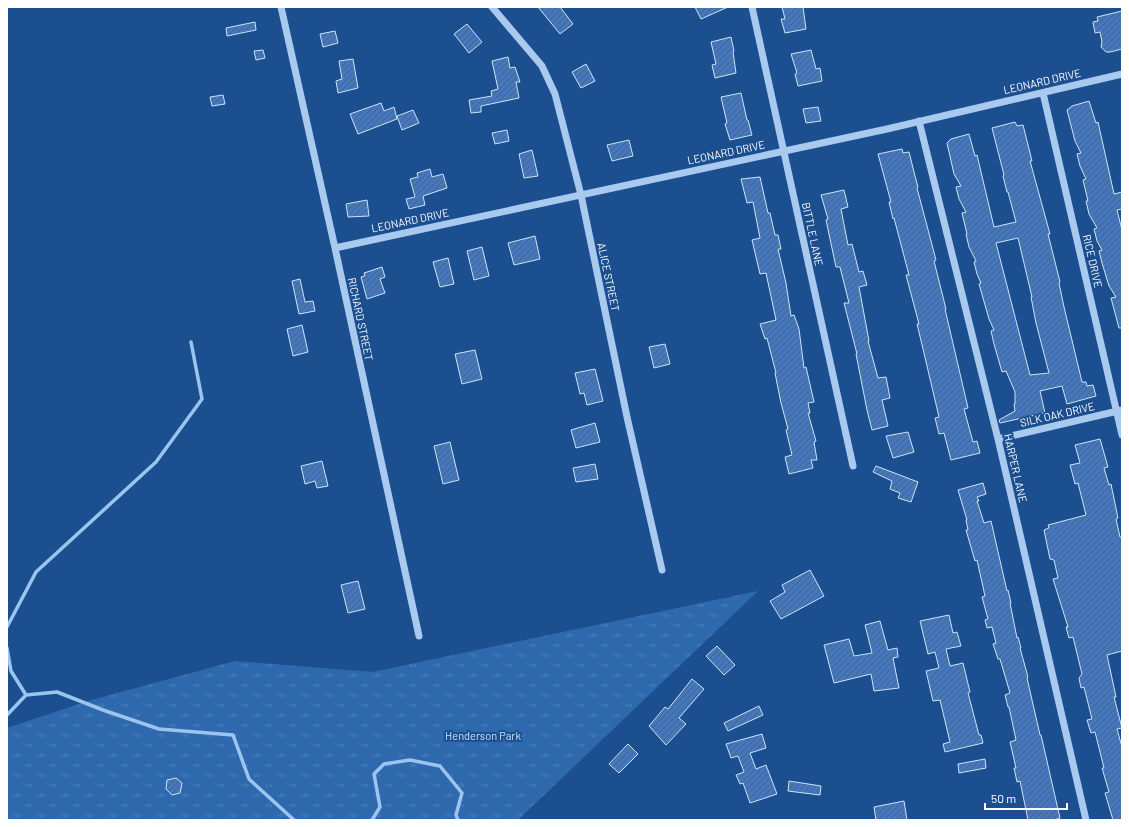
<svg xmlns="http://www.w3.org/2000/svg" width="1129" height="827" viewBox="0 0 1129 827" font-family="Barlow,sans-serif">
<defs>
<pattern id="grass-tufts" width="24" height="20" patternUnits="userSpaceOnUse"><rect width="24" height="20" fill="#2e69ad"/><path d="M3 7l-1-3M5 7V3M7 7l1-3M15 17l-1-3M17 17v-4M19 17l1-3" fill="none" stroke="#4d80b9"/></pattern>
<pattern id="building-hatch" width="6" height="6" patternUnits="userSpaceOnUse"><rect width="6" height="6" fill="#4478b7"/><path d="M-1 1l2-2M0 6l6-6M5 7l2-2" fill="none" stroke="#486282"/></pattern>
</defs>
<rect width="100%" height="100%" fill="#1b4f8f"/>
<path fill="url(#grass-tufts)" d="M758,591L518,820H7V728L88,701L235,661L372,672Z"/>
<g fill="none" stroke-linecap="round" stroke-linejoin="round">
<path stroke="#9cc4f0" stroke-width="3.5" d="M7,627L36,572L156,462L202,399L191,342
M7,648L11,671L26,695
M7,715L26,695L57,692L103,710L159,729L233,735L249,779L294,820
M372,820L380,807L374,774L384,764L410,760L440,766L462,793L456,815L458,820"/>
</g>
<path fill="url(#building-hatch)" stroke="#cfe3fa" fill-rule="evenodd" d="M538,7H560L573,24L560,34Z
M695,7H728L701,19Z
M782,7H803L806,29L785,33L781,19H785Z
M1122,11V49L1110,52H1106L1101,47L1102,42L1100,32L1095,33L1093,22L1098,21L1097,17Z
M255,22L256,30L227,36L226,28Z
M467,24L482,42L469,53L454,34Z
M335,31L338,43L323,47L320,34Z
M731,37L734,51L733,52L736,73L715,78L712,65L716,64L711,42Z
M263,50L265,58L256,60L254,51Z
M811,50L816,69L820,68L822,81L798,86L795,74L797,73L791,54Z
M508,57L510,68L515,67L520,82H516L519,98L481,106V112L471,113L469,100L492,96L491,91L498,89L492,61Z
M353,59L358,88L338,93L336,81L342,79L339,61Z
M586,64L595,81L581,88L572,72Z
M741,93L747,120H748L752,135L730,140L725,124L727,123L721,97Z
M223,95L225,104L212,106L210,97Z
M1089,101L1096,123L1098,122L1114,194L1122,192V209L1117,210L1122,230V328H1119L1111,298L1116,297L1109,286L1102,263L1099,251L1102,250L1097,241L1094,229L1097,228L1089,214L1086,201H1088L1083,180L1086,179L1080,166L1077,154L1081,153L1075,141L1067,110L1072,106Z
M381,103L384,111L394,107L397,119L358,134L350,114Z
M818,107L821,121L806,123L803,109Z
M413,110L419,123L402,130L397,116Z
M1015,122L1017,126L1023,125L1032,161H1030L1050,234H1048L1060,282L1059,283L1064,307L1082,382H1086L1087,386L1093,385L1096,396L1067,404L1062,386L1040,391L1045,413L1000,423L999,420L1015,411L1014,404H1015V392L1006,371L1002,372L994,344L991,331L994,330L989,319L979,284L981,283L977,274L974,262L976,261L969,247L966,234H967L962,213L966,212L959,199L956,187L961,186L954,174L947,143L951,139L969,134L975,156L977,155L994,227L1016,222L1008,192H1007L1003,176L1004,175L992,128ZM1018,238L1032,297H1031L1036,323L1049,373L1030,375L996,243Z
M507,130L509,141L495,144L492,133Z
M629,140L633,156L612,161L607,145Z
M902,149L903,153L909,152L915,176L918,187L917,188L936,260L934,261L946,309H945L968,408L964,409L973,442L977,441L980,453L951,460L944,433L939,434L935,418L939,417L923,349L917,324H919L906,275H909L894,218L893,219L889,202H891L878,154Z
M532,150L538,176L524,178L519,154Z
M430,169L432,177L443,174L447,188L423,196L425,205L409,209L406,199L415,197L410,179L418,177L417,173Z
M760,177L768,213H770L775,235H778L781,249H778L786,283L791,316L794,315L799,329L804,368L806,367L814,402L808,403L810,413H808L816,441L814,442L817,460H811L813,468L789,474L785,457L792,455L786,430L788,429L781,403L775,373H776L767,338L765,339L760,324L776,320L766,273L760,274L752,240L760,238L753,202L747,203L741,179Z
M844,190L848,207L841,209L848,245L852,244L859,272L863,271L867,285L859,287L869,341H868L878,378L886,377L890,398L882,400L888,426L872,430L867,410L856,354H857L844,303H849L840,267H836L826,220L828,219L821,195Z
M367,200L369,216L348,217L346,204Z
M535,236L540,259L514,265L508,243Z
M482,247L489,276L474,280L467,251Z
M448,258L454,284L440,287L433,262Z
M382,267L385,277L380,279L385,293L367,299L361,277L365,276L364,273Z
M300,279L305,302L313,301L315,311L299,314L292,281Z
M302,325L308,352L293,356L287,329Z
M665,344L670,364L654,368L649,347Z
M475,350L482,379L462,384L455,354Z
M595,369L603,401L587,405L584,393L580,394L575,373Z
M595,423L600,442L576,448L571,430Z
M908,432L914,452L893,458L886,436Z
M1100,439L1108,467L1104,468L1109,485L1111,484L1118,518L1116,519L1120,537H1122V651L1107,655L1116,697H1114L1122,728L1117,729L1122,747V820H1113L1108,803L1105,793L1109,792L1102,768H1104L1095,732L1091,733L1087,720L1092,719L1084,687L1081,688L1079,678L1082,674L1073,637L1069,638L1066,627H1068L1053,579L1058,578L1054,560L1050,559L1044,530L1049,528L1048,525L1086,515L1078,483L1075,484L1070,465L1080,463L1075,445Z
M450,442L459,480L443,484L434,446Z
M322,461L328,486L317,488L315,481L305,484L301,466Z
M595,464L598,479L576,482L573,468Z
M876,466L918,482L911,502L898,498L900,493L890,489L892,481L873,472Z
M983,483L986,494L977,497L979,501H977L984,523L991,521L1007,591L1008,590L1011,603H1010L1017,638L1018,637L1021,648H1020L1028,677L1027,678L1040,735H1041L1060,818L1054,820H1028L1020,781L1017,782L1014,768H1016L1010,742L1016,740L1009,707H1008L1005,695L1010,693L1000,659H998L993,644L996,643L992,627L987,628L985,620L988,619L982,597L985,596L977,560L975,561L966,530H968L966,520H967L958,490Z
M810,570L824,596L781,619L770,601L785,592L782,585Z
M358,581L365,609L348,613L341,585Z
M949,615L953,633L957,632L961,646L946,649L950,666L963,663L970,692L968,693L979,735H981L983,743L945,752L943,744L950,742L940,700L933,701L926,671L939,668L935,652L928,654L920,621Z
M880,621L888,650L897,648L898,657L893,658L899,688L874,691L871,674L834,683L824,645L849,639L854,656L872,653L865,625Z
M717,646L735,665L724,675L706,656Z
M692,679L704,689L679,718L686,724L666,745L649,726L665,707L668,709Z
M759,706L763,715L728,731L724,723Z
M762,734L766,748L750,753L756,769L766,765L777,794L750,803L743,783L740,784L736,775L744,772L738,756L731,758L726,744Z
M628,744L638,754L619,773L609,764Z
M985,759L986,768L959,773L958,764Z
M176,778L182,783L180,793L172,795L166,789L167,780Z
M789,781L821,786L820,795L788,791Z
M904,801L907,820H876L874,807Z"/>
<g fill="none" stroke-linecap="round" stroke-linejoin="round">
<path stroke="#a9c9ee" stroke-width="7" d="M281,7L335,248L419,636
M492,7L542,66L555,94L581,195L627,417L662,570
M752,7L853,466
M1043,93L1122,435
M919,121L998,439L1086,820
M335,248L887,129L1122,74
M998,439L1122,410"/>
</g>
<g text-anchor="middle" dominant-baseline="central" stroke-width="4" stroke-linejoin="round" paint-order="stroke">
<g font-size="11" fill="#fff" stroke="#1b4f8f">
<text transform="translate(1042 81) rotate(-13)">LEONARD DRIVE</text>
<text transform="translate(726 152) rotate(-12)">LEONARD DRIVE</text>
<text transform="translate(410 220) rotate(-12)">LEONARD DRIVE</text>
<text transform="translate(813 234) rotate(78)">BITTLE LANE</text>
<text transform="translate(1093 261) rotate(77)">RICE DRIVE</text>
<text transform="translate(609 277) rotate(78)">ALICE STREET</text>
<text transform="translate(361 319) rotate(78)">RICHARD STREET</text>
<text transform="translate(1057 414) rotate(-13)">SILK OAK DRIVE</text>
<text transform="translate(1016 468) rotate(77)">HARPER LANE</text>
</g>
<g font-size="11" fill="#cfe3fa" stroke="#1b4f8f">
<text x="483" y="735">Henderson Park</text>
</g>
</g>
<rect width="1129" height="827" fill="none" stroke="#ffffff" stroke-width="16"/>
<path d="M985 803v6h82v-6" fill="none" stroke="#ffffff" stroke-width="2"/>
<text x="991" y="803" font-size="12" fill="#ffffff" stroke="#1b4f8f" stroke-width="3" paint-order="stroke">50 m</text>
</svg>
